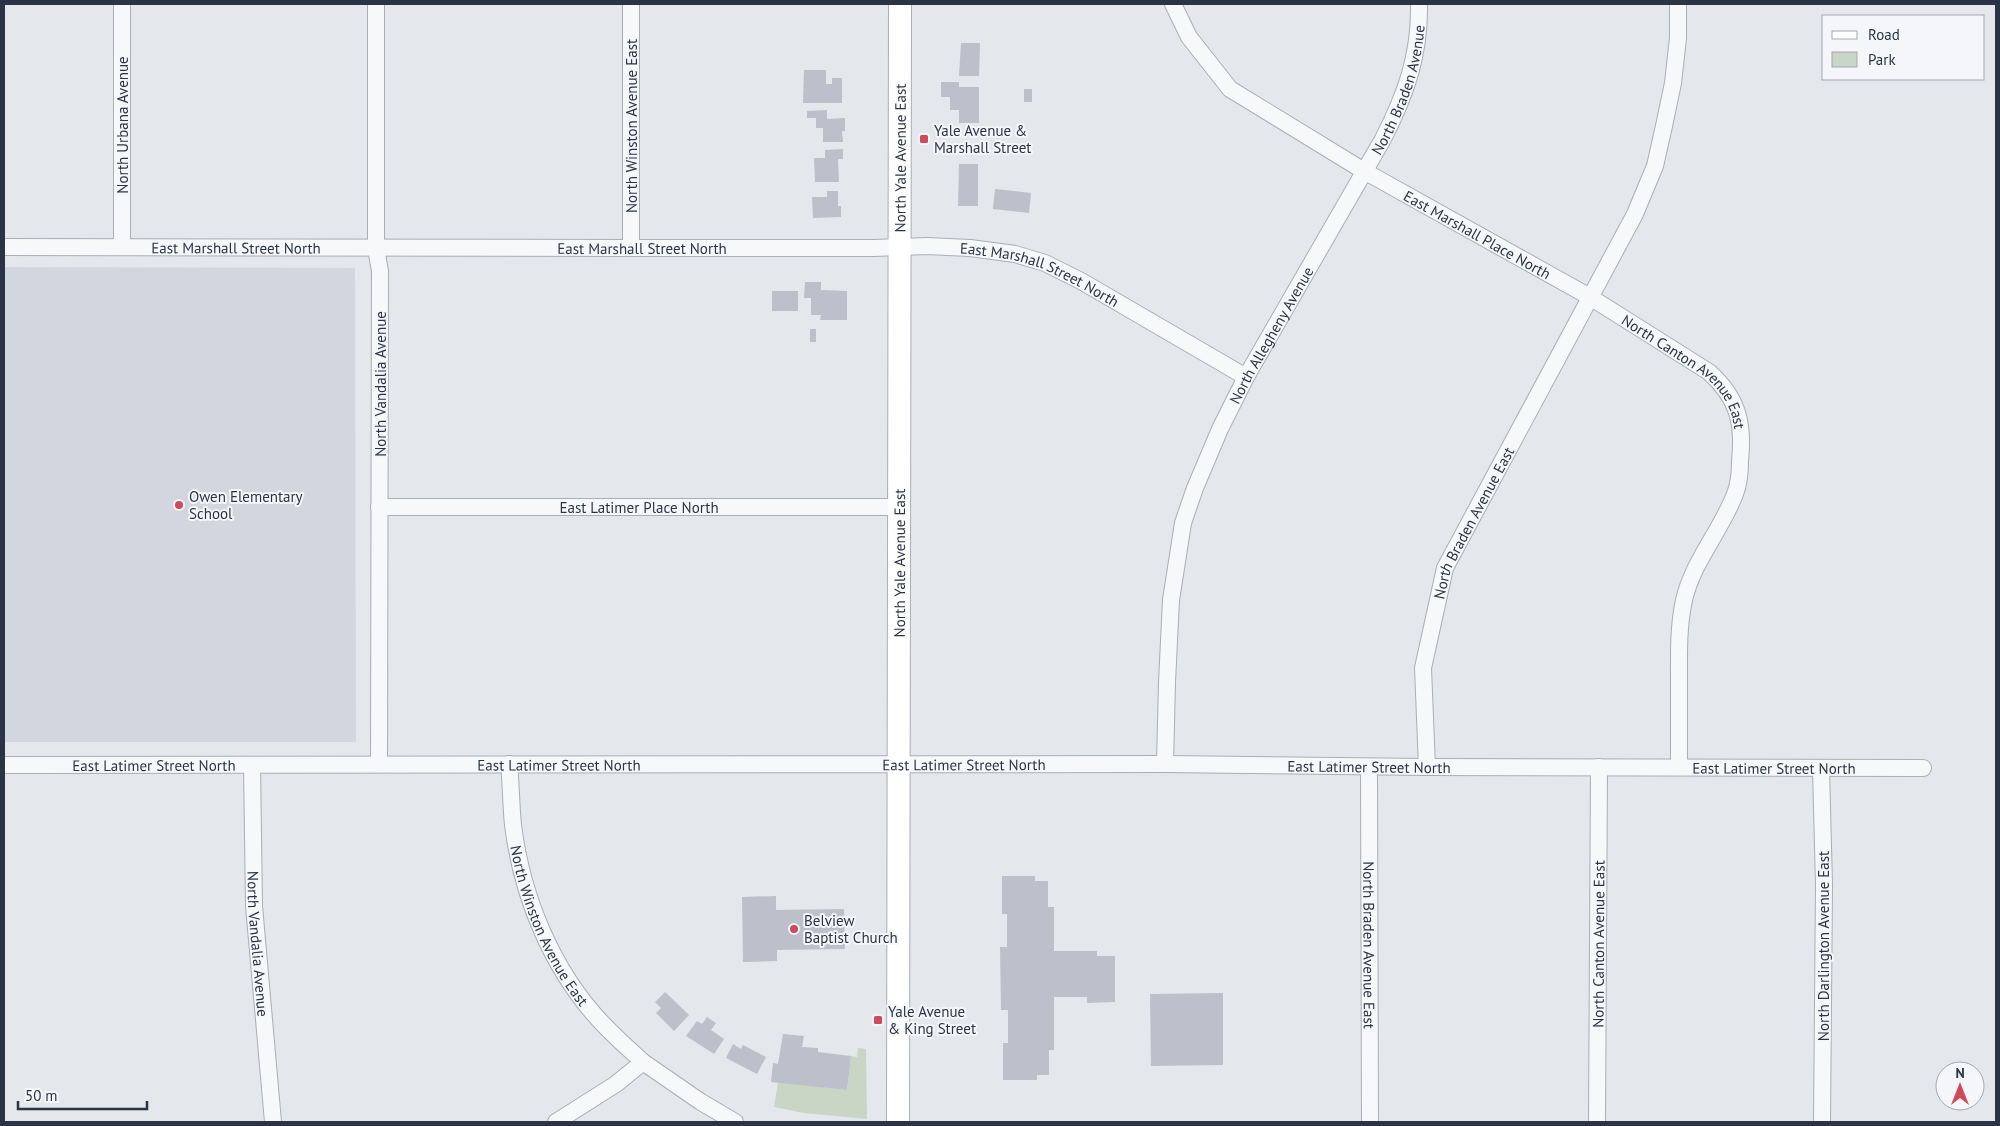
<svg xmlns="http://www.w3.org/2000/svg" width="2000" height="1126" viewBox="0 0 2000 1126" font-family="'PT Sans',sans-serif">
<rect width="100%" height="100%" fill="#e4e7ec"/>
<path fill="#d2d6de" d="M4,267L355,268L356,742H4Z"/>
<path fill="#c9d6c5" d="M858,1048L866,1049L867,1119L804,1113L774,1107L778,1082L847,1090L851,1056L857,1057Z"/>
<path fill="#bbc0ca" d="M961,43H980L979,76H959Z
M804,70H826V84H832V78H842V103H803Z
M941,82H959V87H979V123H959V110H950V97H941Z
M1024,89H1032V102H1024Z
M827,110V119L845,118V131H842L843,142H823V128H816V118H807V111Z
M843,149V159H838L839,182H815L814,158H825V150Z
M959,164H978V206H958Z
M995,189L1031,193L1029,213L993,209Z
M827,191H838V206H841V217L813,218L812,197H827Z
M805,282H821V290L847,291V320H820L821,315H811V298H804Z
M772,291H798V311H772Z
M810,329H816V342H810Z
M1002,876H1035V881H1048V907H1054V951H1097V956H1115V1002L1087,1003V997H1054V1050H1049V1075H1037V1080H1003V1043H1008V1010H1001L1000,947H1007V914H1002Z
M776,896V910L844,909L845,949L777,950V961L743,962L742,897Z
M665,992L689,1015L674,1031L656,1013L661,1008L655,1002Z
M1223,993V1065L1151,1066L1150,994Z
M707,1017L716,1023L711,1030L724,1039L714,1054L686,1036L697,1021L702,1024Z
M783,1034L804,1036L802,1047L818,1048V1052L851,1056L847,1090L771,1082L773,1063L778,1064Z
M733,1044L741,1049L743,1045L766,1057L757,1074L726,1058Z"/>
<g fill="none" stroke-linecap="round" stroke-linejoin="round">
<defs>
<g id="street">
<path d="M376,4V248L380,271L379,764"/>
<path id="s1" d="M1173,4L1189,37L1230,89L1364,171L1590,297L1709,372C1738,398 1744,423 1740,461C1740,472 1739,484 1735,494C1721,531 1693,561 1684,600C1678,628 1679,655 1679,683C1679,711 1679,739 1679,767"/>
<path d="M122,246V4"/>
<path id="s2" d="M4,247L631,248H874L927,246L970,248L1015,254L1045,263L1081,281L1246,377"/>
<path d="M631,248V4"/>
<path id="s3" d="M379,507H900"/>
<path id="s4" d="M509,764C511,784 511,805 513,825C522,897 552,970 602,1023C615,1037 629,1049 643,1062"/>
<path id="s5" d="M1165,764L1167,682L1171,600L1183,523L1195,488L1220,429L1246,377L1383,139C1406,94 1420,55 1419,4"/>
<path id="s6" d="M4,765L1165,764L1427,767L1923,768"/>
<path id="s7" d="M252,765L254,906L273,1122"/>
<path id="s8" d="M1369,767L1370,1122"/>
<path id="s9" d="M1427,767L1423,668L1445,568L1635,214L1655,166L1664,126L1673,83L1678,38V4"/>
<path d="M1821,769L1824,885L1822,1122"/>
<path d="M556,1122L616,1084L643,1062L701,1102L735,1122"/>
<path id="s10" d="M1597,1122L1599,767"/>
</g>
<g id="secondary">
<path id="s11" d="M898,1122L900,4"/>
</g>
</defs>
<use href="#street" stroke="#a9aeb7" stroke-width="18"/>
<use href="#secondary" stroke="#a9aeb7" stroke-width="24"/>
<use href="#street" stroke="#f7f8fa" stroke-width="16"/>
<use href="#secondary" stroke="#fff" stroke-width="22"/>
</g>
<g fill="#d1495b" stroke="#f4f6f9" stroke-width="2">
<rect x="919" y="134" width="10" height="10" rx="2.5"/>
<circle cx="179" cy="505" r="5"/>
<circle cx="794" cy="929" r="5"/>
<rect x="873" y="1015" width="10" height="10" rx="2.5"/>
</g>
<g text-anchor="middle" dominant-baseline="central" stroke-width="4" stroke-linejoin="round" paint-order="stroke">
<g font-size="15" fill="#2b3445" stroke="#f4f6f9">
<text stroke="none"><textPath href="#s5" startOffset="728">North Braden Avenue</textPath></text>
<text transform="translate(122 125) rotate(-90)">North Urbana Avenue</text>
<text transform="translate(631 126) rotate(-90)">North Winston Avenue East</text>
<text stroke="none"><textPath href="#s11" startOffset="964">North Yale Avenue East</textPath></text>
<text stroke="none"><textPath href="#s1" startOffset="390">East Marshall Place North</textPath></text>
<text stroke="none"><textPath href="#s2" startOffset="232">East Marshall Street North</textPath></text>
<text stroke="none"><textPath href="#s2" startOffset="638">East Marshall Street North</textPath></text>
<text stroke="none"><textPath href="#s2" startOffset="1041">East Marshall Street North</textPath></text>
<text stroke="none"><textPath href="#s5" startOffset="450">North Allegheny Avenue</textPath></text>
<text stroke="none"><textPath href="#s1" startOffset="642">North Canton Avenue East</textPath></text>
<text transform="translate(380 384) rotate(-90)">North Vandalia Avenue</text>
<text stroke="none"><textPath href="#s3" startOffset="260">East Latimer Place North</textPath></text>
<text stroke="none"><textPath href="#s9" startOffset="254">North Braden Avenue East</textPath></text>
<text stroke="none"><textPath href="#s11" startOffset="559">North Yale Avenue East</textPath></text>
<text stroke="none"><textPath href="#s6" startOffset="555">East Latimer Street North</textPath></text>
<text stroke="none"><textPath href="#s6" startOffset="150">East Latimer Street North</textPath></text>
<text stroke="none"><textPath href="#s6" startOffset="960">East Latimer Street North</textPath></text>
<text stroke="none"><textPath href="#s6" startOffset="1365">East Latimer Street North</textPath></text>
<text stroke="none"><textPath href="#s6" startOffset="1770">East Latimer Street North</textPath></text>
<text stroke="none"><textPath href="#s4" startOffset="169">North Winston Avenue East</textPath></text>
<text stroke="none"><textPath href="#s7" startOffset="179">North Vandalia Avenue</textPath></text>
<text stroke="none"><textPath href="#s8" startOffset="178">North Braden Avenue East</textPath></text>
<text stroke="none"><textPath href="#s10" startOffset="178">North Canton Avenue East</textPath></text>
<text transform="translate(1823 946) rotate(-90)">North Darlington Avenue East</text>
</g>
<g font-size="15" fill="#2b3445" stroke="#f4f6f9" text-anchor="start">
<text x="934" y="130">Yale Avenue &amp;<tspan x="934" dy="17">Marshall Street</tspan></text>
<text x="189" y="496">Owen Elementary<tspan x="189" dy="17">School</tspan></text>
<text x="804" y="920">Belview<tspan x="804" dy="17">Baptist Church</tspan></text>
<text x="888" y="1011">Yale Avenue<tspan x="888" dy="17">&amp; King Street</tspan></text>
</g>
</g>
<rect width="2000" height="1126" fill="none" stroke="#2b3445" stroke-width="10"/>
<rect x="1822" y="15" width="162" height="65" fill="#f4f6f9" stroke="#a4a8b1"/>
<rect x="1832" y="31" width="25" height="8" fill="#ffffff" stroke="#a4a8b1"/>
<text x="1868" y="40" font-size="15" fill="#2b3445">Road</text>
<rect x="1832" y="52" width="25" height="15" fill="#c9d6c5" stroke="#a4a8b1"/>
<text x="1868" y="65" font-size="15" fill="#2b3445">Park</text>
<g transform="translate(1960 1086)"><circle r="24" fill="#f4f6f9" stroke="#a4a8b1"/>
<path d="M0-4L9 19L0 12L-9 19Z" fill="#d1495b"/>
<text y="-8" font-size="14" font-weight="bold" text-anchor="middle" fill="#2b3445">N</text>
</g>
<path d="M18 1101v8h129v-8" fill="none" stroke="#2b3445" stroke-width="2.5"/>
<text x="25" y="1101" font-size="15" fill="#2b3445" stroke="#f4f6f9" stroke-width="4" paint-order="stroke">50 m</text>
</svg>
